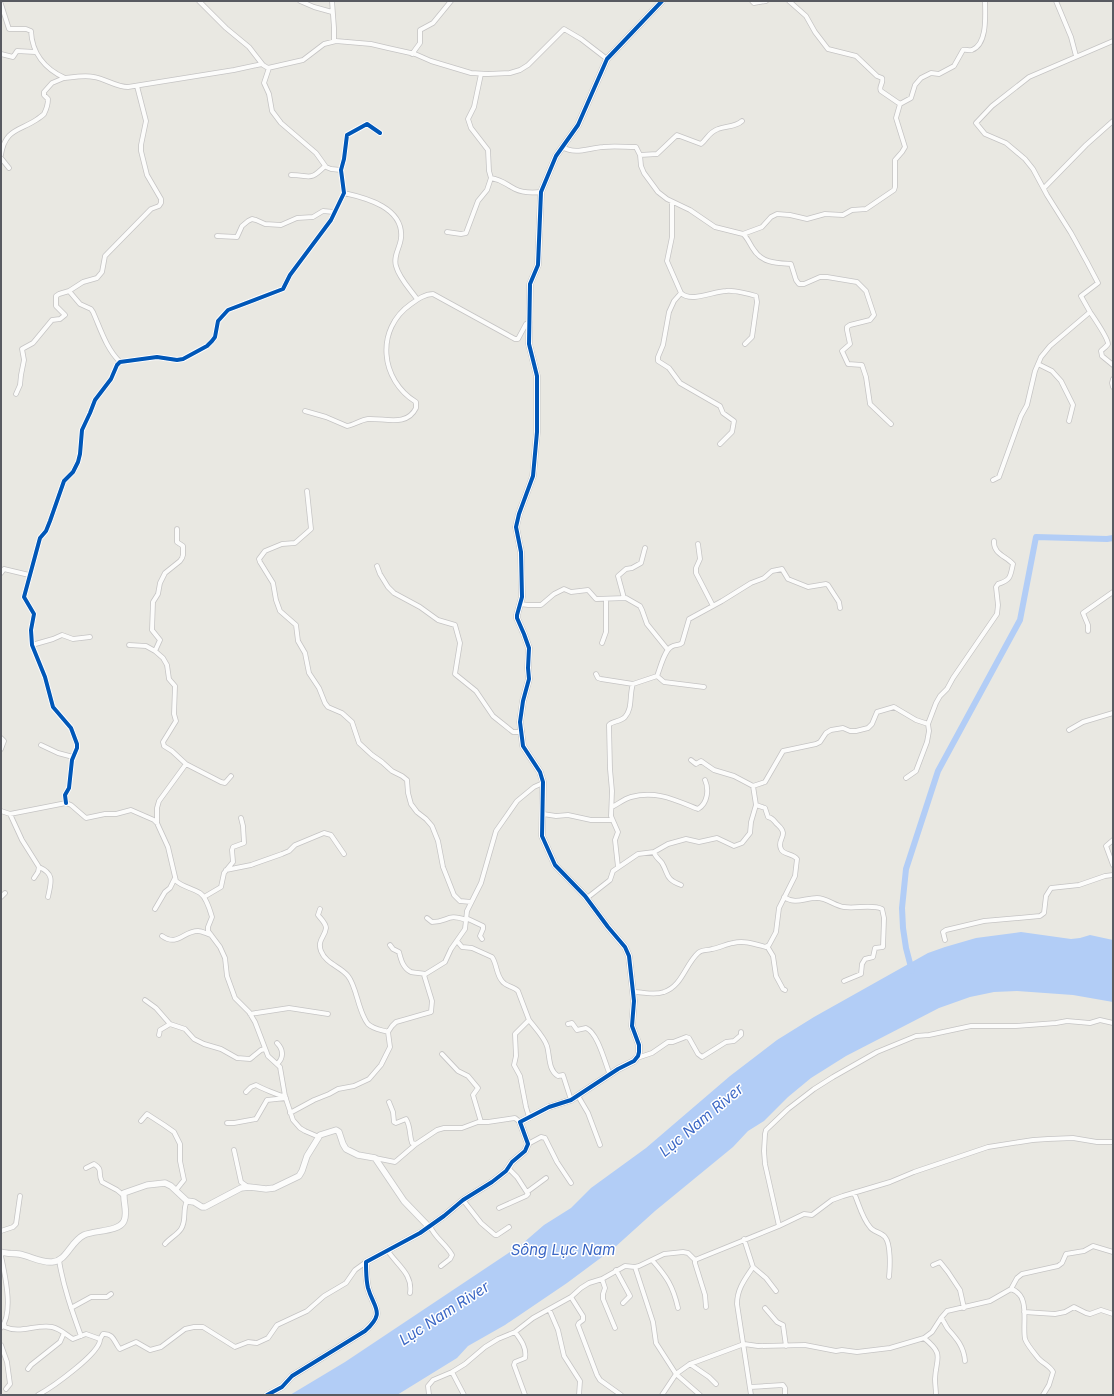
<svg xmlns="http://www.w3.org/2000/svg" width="1114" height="1396" viewBox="0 0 1114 1396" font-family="Inter,sans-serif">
<rect width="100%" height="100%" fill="#e9e8e2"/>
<path fill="#b2cdf6" d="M1021,932L1071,939L1080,938L1090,935L1113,940V1002L1073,995L1017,991L994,992L970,997L939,1008L846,1056L811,1078L788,1097L764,1121L748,1131L733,1147L655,1211L614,1248L567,1283L505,1325L468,1346L457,1358L397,1395H290L345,1362L522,1244L544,1225L571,1208L591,1188L646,1148L730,1076L777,1040L814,1017L928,953L945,947L976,938Z"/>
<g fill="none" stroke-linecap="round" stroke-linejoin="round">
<path stroke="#b2cdf6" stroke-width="6" d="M912,971L906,948L903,928L902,908L906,869L938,771L1020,620L1036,537L1107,539L1113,538"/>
<defs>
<path id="street" d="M199,1L226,28L249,47L263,65L268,68L303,60L324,44L336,41L371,44L388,48L415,54L431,61L471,73L488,74L510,73L520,70L528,65L564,29L581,39L607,59
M300,1L314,7L332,12
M332,1L334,28V41
M752,1L754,3L766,1
M789,1L806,16L815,32L828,49L856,56L877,76L882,78C884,83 878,87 881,91L900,104
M1056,1L1071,37L1076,56
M1,4L9,29H26L31,31C32,53 45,69 65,78C74,77 85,75 94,77C106,79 116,87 128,87L234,70L262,64
M1,54L13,57L17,51L35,52
M412,54L420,43V30L433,23L451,1
M269,68L264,83L269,94L272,111L281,123L316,153L326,167L331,169L341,170
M562,147C576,155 588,148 603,147C614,146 625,147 636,147L640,155L641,166L644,173L658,192L667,199L690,210L715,227L743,234C748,238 750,245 754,250C762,263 777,263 791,264L796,280L799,284H804L820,277H827L857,282L866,291L874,315L870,320L850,325L847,327V330L850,344L842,351L848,364L862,365L866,377L870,404L891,424
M1,155C5,129 19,131 36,120C39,118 42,116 44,114C46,110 48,103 48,99L44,95V92L52,83L64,78
M640,155L657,154L677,135L701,144C707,139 709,132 718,129C726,126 736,127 742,121
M1,158L9,168
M291,175C311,175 309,182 325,166
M491,178C503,180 505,184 515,189C523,193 532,193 541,192
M1044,188L1086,145L1113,121
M344,193C367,198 404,208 401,238C400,248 393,256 396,266C399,278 410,289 417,299
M672,202V237L667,261L681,293L674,301L669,312L663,345L658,357V361L669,368L680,383L720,406L723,413L734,421L732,432L720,444
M447,232L461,234L466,233L478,201L487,190L491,178L489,171L488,150L471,128L468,119L474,107L481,74
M743,234L762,227L771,217L777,214L790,215L807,219L825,214L843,215L852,210L866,209L894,190L895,187V160L902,152L905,147L896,118L900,104L911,98L915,85L921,78L931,73L939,74L954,66L963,50C966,49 969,51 972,50C988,44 985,14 985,1
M217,236L237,237L242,226L248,221L252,219L256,220L265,224L281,225L297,218L313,217L323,211L334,212
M69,291L80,304L91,309L93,312C101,330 106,348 120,362
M681,293C691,303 714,291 726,291C733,290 750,294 756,296L757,302L752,337L745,344
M1090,312C1094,318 1108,338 1108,344C1107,346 1103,349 1101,351L1102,356L1113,365
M1038,364L1052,371L1061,381L1073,405L1069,421
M1113,379L1112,383L1113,387
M16,394L20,385L21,375L24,360L22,349L33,343L52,320L60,319L65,315L56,306V296L59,294L69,291L83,282L97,278L102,272L105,256L151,209L159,206L161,203V199L147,175L141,151V145L146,121L137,86
M305,411L326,417L347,426C354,425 360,420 368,419C385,418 407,427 416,408V402C380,380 375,329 411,304C418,299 425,294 433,294L515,339H518L526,324L530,322
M993,480L999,477L1021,416L1027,405L1035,371L1041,357L1050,346L1090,312L1081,296L1098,283L1087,262L1071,233L1047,195L1033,169L1025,159L1006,143L985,134L976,123L992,106L1029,77L1113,41
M307,491L311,529L295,543L282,544L265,551L259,559L260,562L273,583L276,600L280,611L296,625L298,641L305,653L309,673L319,688L325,703L328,707L342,713L352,722L359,743L372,755L382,762L392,771L402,776L407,780L408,793L411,804L417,812L426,819L432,826L438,841L443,867L454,895L460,901L471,902
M698,544L700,559L696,568V573L713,606
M377,566L380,574L388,587L394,593L420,607L438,620L455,625L460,643L455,674L476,691L493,716L513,732H522
M1,573L4,569L29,575
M624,598L618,576L626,569L632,568L641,563L645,548
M520,604L528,605H541L554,594L564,589L571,592L588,590L596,599L626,598L640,606L642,610L647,624L668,650
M1088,631V625L1083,613L1113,592
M602,643L606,632V599
M32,645L53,639L62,635L73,639L90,637
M129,645L146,646L155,651L163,658L167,665L169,679L175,686L174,714L176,721L163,742L164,746L172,751L186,764L221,782L225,783L231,776
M155,651L160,640L152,630L153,602L158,594L160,583L165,573L180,561L182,558L183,555V546L177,542V529
M596,674L598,678L601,679L633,684
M657,676L664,682L704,687
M1069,730L1083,722L1113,713
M1,738L4,741L1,749
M41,745L58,753L73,757
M906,778L916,771L927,742L929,731L928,724
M753,786L765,782L783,751L816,744L820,742L826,733L831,730L843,728L850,731H856L868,728L872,724L877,712L894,707L916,720L928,724L936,703L940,696L947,689L953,678L997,614L998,605L996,587L998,584C1011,580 1010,577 1013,564C1006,556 993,554 994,541
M66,803L65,795L69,788L72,760L77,748V744L71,728L53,707L45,677L32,645L31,630L34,614L24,597L40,538L46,531L50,521L64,481L73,472L78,462L80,454L82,430L90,413L95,400L111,379L117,365L120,362L157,357L177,360L183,359L207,346L212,341L215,337L218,321L228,310L283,289L290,275L331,220L344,193L341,170L344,159L347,135L367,124L380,133
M612,807C618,804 624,799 631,797C656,790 675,800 698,809C708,803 709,789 705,780
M1,811L10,814L66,803L71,805L86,818L105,814H116L131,810L154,820L157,823L168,847L176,881C183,887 192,888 200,893C206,897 210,910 212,917L208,927V931L220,947L225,958L227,976L235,998L249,1012L255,1022L268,1056L280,1067L285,1096L293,1120L300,1128L305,1131L319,1137
M10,814L22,840L39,867L38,872L34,878
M543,814L556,816L568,815L591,820H612
M157,823V808L159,801L186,764
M1113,840L1106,846L1113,865
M654,852C655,857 659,859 662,863C669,875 665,879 681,885
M39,867C55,874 51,882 48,897
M618,867L615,840L618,832L611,816L612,791L610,769L609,725C612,721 620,722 625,717C633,708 629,695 633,684L657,676C660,669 664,651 671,647C675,644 679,646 682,643L689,619L722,601L751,583L764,578L772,571L782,569L788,579L808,587L826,584L828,585L839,602L840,608
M226,870L251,865L282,854L289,851L295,845L324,833L331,835L344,854
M1,897L5,893
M204,897L221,887L224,873L233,862L232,850L233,847L244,843L243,826L241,818
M784,897C796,905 804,898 817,898C827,898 835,906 844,907C856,909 872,904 882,909L884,918L883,947L875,948L873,957L865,959L862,964L861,974L844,981
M587,898L610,880L613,871L638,854L654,852L668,844L686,839L699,842L717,838L734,846L742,843L750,833L751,822L756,805L753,786L734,776L714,770L701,761L696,764L691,760
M155,909L165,892L170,888L175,878
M427,918L432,922C448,922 447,913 466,920
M466,918L483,926V929L480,936L482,939
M162,936C178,947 183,931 198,931C202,931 207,934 211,935
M945,940L943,932L946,930L984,921L1040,916L1044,913L1046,896L1051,888L1079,885L1105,876L1113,875
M457,941L462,947L472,948L492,957C497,964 496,974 502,981C506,987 514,986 518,991L529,1020L515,1034L516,1056L514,1065L520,1076L526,1107L529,1117
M390,945L393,949L399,952C401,960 403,968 411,972C415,973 421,973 425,974
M767,946L773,956L776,976L783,989L785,990
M634,992C644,992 654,996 664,992C682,986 685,965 698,953C702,949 707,951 712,949C719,948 726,944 733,943C744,940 755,944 766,947L769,945L776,932L779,908L795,876L797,859C793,853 783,855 781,849C776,839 790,836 778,825C774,822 774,818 768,817L765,808L756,805
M145,1000L156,1008L170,1024L185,1029L194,1039L204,1044L221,1049L237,1058L250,1059L261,1050L265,1049
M250,1014L289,1008L328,1014
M529,1020C535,1028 544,1037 547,1046C550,1056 548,1070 558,1076L563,1075L571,1100
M568,1024L572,1023L577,1030L586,1028C598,1033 605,1063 610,1075
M388,1032L392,1026L396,1022L431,1012L432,1001L424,975L445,962L451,949L465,929L467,911L481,883L496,831L517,801L534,787L543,783
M159,1035L160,1030L170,1024
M277,1043C283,1049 284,1057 278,1063
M442,1054L458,1071L468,1076L478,1088L473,1095L481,1122
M637,1058L652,1053L668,1042H673L686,1037L689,1038L698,1054L702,1057L726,1042L734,1041L741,1035V1032
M246,1092L251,1087L256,1085C261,1088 280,1096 284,1096
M578,1096L588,1113L600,1145
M389,1102L393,1112L394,1122L396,1123L406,1119C411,1127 409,1135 412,1143L416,1144
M290,1113L314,1100L329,1094L338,1089L354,1086L369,1079L381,1065L390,1047L388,1032C382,1030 373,1029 368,1024C358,1012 357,987 348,976C340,966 326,964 321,951C317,940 325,937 326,928C326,923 320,918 318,915L320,909
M141,1121L147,1114L164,1125L174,1132L180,1144V1161L184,1180L176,1190
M227,1123H234L256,1119L267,1100L286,1098
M528,1144L541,1137L545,1138L557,1162L571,1183
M234,1150L241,1182L248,1187
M375,1158L395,1162L416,1144L437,1130L444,1128H462L478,1122H488L515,1118L520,1122
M86,1168L94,1164C104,1170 97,1173 102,1182L117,1190L123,1195
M527,1192L546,1178
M854,1193C859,1204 862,1218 870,1227C873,1232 881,1232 885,1237C891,1244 890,1267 889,1277
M463,1200L481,1223L495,1235H497L509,1227
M499,1208L526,1196L528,1194L517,1177L508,1168
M430,1226C435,1238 445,1243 452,1255L450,1259L441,1266
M779,1226L804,1214L812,1215L832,1200L843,1196L890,1182L914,1172L988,1147L1033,1140L1048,1139L1073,1138L1097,1142H1113
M1,1231L13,1227L16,1224L20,1196
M744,1239L753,1267C745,1279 737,1289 737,1304L751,1395
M165,1244C170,1238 177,1235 181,1229C187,1220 182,1210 187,1201
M388,1251C397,1265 413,1274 410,1293
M59,1260C63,1286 72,1311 81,1336
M652,1260C667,1277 673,1286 678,1308
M695,1260V1263L705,1295L706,1307
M933,1265L940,1262L948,1272L960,1290L964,1308
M635,1267L653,1322L656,1343L676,1374L700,1395
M753,1267L766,1278L776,1291
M616,1270L630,1296L623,1303
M602,1279L605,1288L603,1294V1299L615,1328
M1011,1289C1031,1295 1022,1323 1025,1339C1027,1345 1035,1354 1039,1359C1044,1364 1050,1366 1053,1372L1049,1385L1043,1395
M571,1297L583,1316V1320L579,1323L578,1325L597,1375L600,1380L621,1395
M71,1308L91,1297H107L111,1294
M765,1308L777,1322L783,1325L786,1346
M549,1309L558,1330L564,1356L580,1381L579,1395
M1024,1312L1055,1314L1065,1312L1074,1307L1086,1313L1090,1314L1101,1310L1113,1314
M941,1318C944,1321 945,1325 948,1329C957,1339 964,1347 965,1361
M4,1324L5,1327C20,1334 36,1324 52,1327C61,1329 66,1335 73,1339L86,1334L100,1339C101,1353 51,1388 38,1395
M1,1328C14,1313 5,1275 1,1256L2,1253
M515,1332C521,1340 527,1348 525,1358L515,1362L514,1365L525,1395
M924,1338L932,1332L941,1318L947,1311L990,1301L1011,1289L1017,1278L1022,1274L1058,1266L1062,1263L1066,1254L1084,1251L1093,1246L1113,1252
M100,1339L103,1334C113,1333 114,1341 119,1348L120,1349L136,1342L150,1350L161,1347L185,1329L194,1327H203L235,1347L248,1342L257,1343L268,1338L277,1325L307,1311L324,1296L346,1283L355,1270L366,1262
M1,1345L7,1362L10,1384L6,1389
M690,1364L709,1377L716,1384
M28,1369L31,1365L60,1342L64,1333
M452,1372L464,1395
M750,1387L783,1385L785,1388V1395
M429,1395L428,1386L433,1380L452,1372L465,1364L485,1347L498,1339L515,1332L533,1318L571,1297L581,1288L589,1283L602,1279L625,1266L635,1267L639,1266L664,1254L683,1252L688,1253L695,1260L779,1226L765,1164L764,1151L765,1134L766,1130L788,1109L814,1089L833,1077L877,1052L916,1036L929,1035L971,1026H1016L1056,1023L1067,1021L1090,1023L1100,1020L1113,1023
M662,1395L676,1374L690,1364L744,1344L758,1346L805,1345L836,1351L842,1350L857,1352L890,1348L924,1338C945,1355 936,1357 935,1379C935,1384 936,1390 936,1395"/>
<path id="secondary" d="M1,1252C7,1254 13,1253 19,1254C30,1256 41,1263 52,1262C67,1261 70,1242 84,1235C95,1230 119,1232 124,1221C128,1213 123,1202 124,1193L147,1185L165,1183L171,1186L187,1201L194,1202L202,1207H205L241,1188L249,1187L266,1189L274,1188L299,1176L302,1171L307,1156L320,1135L336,1130L339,1132L343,1144L346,1149L358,1155L375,1158L404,1201L429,1227
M267,1395L282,1387L292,1376L365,1331C386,1312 374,1309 368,1288C366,1280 366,1271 366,1262L420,1233L444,1216L463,1200L492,1182L506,1171L512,1162L525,1151L528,1144L520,1122L549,1107L571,1100L618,1069L634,1061L638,1056L639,1052V1045L632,1026L634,1001L629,956L625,947L608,927L585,896L555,865L542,836L543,782L540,772L523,746L520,722L523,701L529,679L528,668L529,648L524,634L517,618V615L522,597L521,552L516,527L519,514L533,476L537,432V376L529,344L530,284L538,265L541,192L556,156L578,125L607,59L662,1"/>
</defs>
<use href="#street" stroke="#c5c4c4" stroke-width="5.5"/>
<use href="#secondary" stroke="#c7c7c7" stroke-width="7"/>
<use href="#street" stroke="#fcfcfb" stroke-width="4"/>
<use href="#secondary" stroke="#fcfcfb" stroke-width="5.5"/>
<defs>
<path id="cycleway" d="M66,803L65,795L69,788L72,760L77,748V744L71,728L53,707L45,677L32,645L31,630L34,614L24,597L40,538L46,531L50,521L64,481L73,472L78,462L80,454L82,430L90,413L95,400L111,379L117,365L120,362L157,357L177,360L183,359L207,346L212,341L215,337L218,321L228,310L283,289L290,275L331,220L344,193L341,170L344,159L347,135L367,124L380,133
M267,1395L282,1387L292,1376L365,1331C386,1312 374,1309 368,1288C366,1280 366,1271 366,1262L420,1233L444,1216L463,1200L492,1182L506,1171L512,1162L525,1151L528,1144L520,1122L549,1107L571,1100L618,1069L634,1061L638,1056L639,1052V1045L632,1026L634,1001L629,956L625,947L608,927L585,896L555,865L542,836L543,782L540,772L523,746L520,722L523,701L529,679L528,668L529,648L524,634L517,618V615L522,597L521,552L516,527L519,514L533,476L537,432V376L529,344L530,284L538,265L541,192L556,156L578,125L607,59L662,1"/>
</defs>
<use href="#cycleway" stroke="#fff" stroke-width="6"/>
<use href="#cycleway" stroke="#0057b8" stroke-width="4"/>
</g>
<g text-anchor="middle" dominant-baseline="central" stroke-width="3" stroke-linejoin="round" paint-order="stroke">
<g font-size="15" font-style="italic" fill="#3b67c5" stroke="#fff">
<text transform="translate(701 1120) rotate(-40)">Lục Nam River</text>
<text x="563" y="1249">Sông Lục Nam</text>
<text transform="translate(444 1313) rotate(-33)">Lục Nam River</text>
</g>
</g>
<rect width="1114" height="1396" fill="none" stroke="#585a61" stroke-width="4"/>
</svg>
